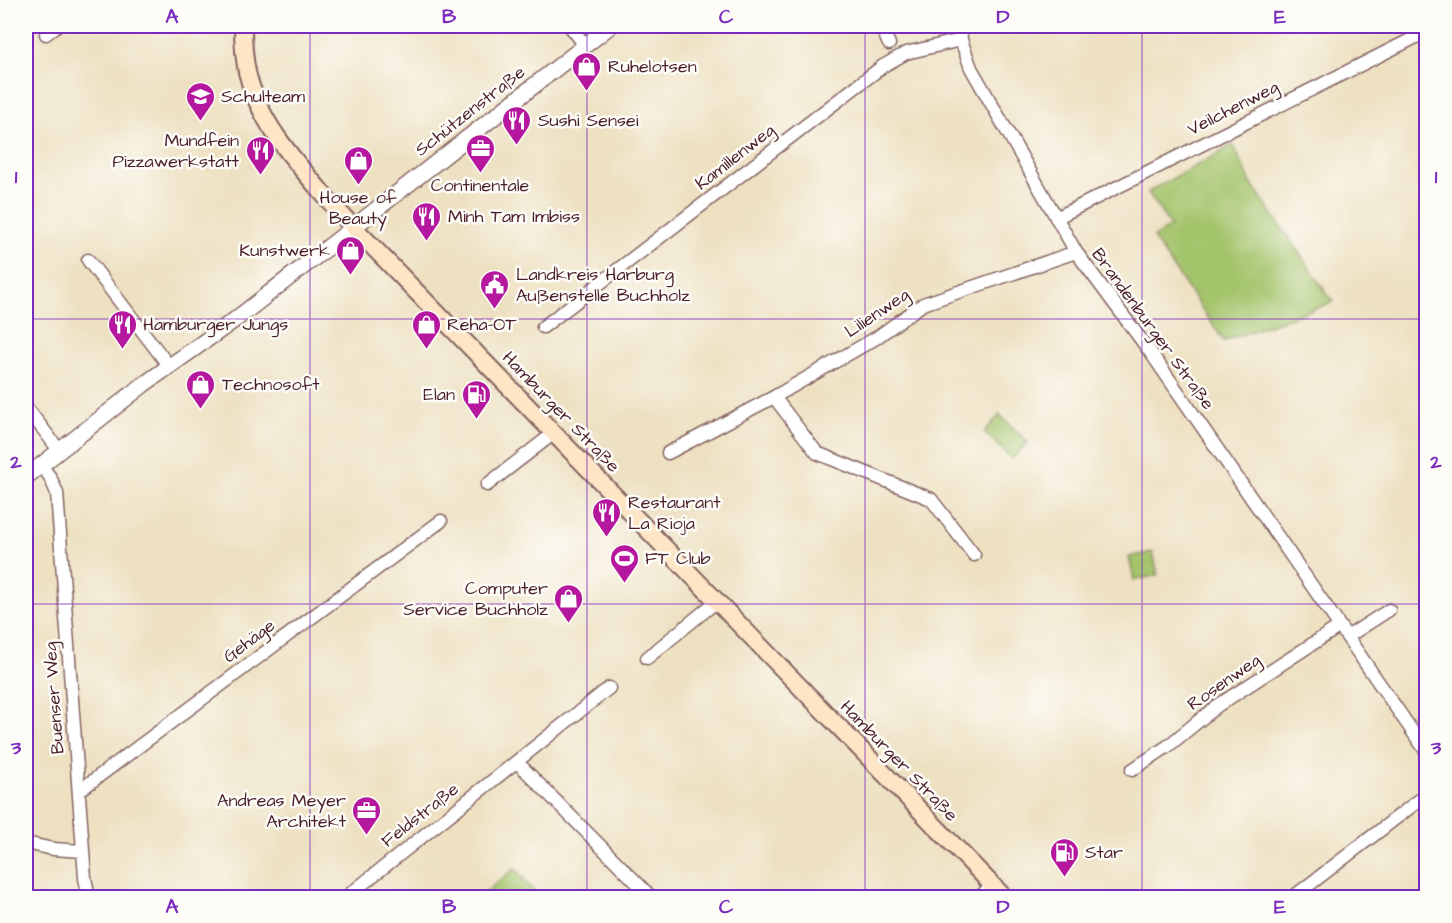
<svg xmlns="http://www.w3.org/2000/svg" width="1452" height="923" viewBox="0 0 1452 923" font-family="'Architects Daughter',sans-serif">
<rect width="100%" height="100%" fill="#fdfcf7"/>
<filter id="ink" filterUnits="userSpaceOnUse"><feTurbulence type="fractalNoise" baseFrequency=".0167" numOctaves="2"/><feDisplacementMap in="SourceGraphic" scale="12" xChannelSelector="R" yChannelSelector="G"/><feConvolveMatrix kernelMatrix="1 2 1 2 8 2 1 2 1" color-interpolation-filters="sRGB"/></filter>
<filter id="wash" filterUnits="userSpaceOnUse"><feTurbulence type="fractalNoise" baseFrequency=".008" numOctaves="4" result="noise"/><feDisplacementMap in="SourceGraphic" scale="24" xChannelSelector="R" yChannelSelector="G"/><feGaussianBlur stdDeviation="1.35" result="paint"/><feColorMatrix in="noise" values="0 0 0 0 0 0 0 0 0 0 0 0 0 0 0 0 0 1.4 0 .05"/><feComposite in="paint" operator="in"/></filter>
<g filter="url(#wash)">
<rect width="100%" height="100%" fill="#eee1c2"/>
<path fill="#a4c46c" stroke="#77724c" stroke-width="1.5" d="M1233,145L1251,183L1333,302L1224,341L1153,238L1170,226L1148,192Z
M1000,415L1028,442L1012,459L984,432Z
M1153,552L1158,575L1134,580L1129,557Z
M515,868L538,897H482L481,896Z"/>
</g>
<g filter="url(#ink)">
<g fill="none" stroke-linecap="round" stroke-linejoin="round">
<defs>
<path id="minor" d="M570,26L585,45
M881,26L889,44
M960,26L961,40L971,68L1076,252L1151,353L1426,751
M46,34L56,26
M1056,218L1426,32
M88,260L169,366
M543,327L883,66L906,53L961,40
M774,397L817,453L931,499L974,555
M26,407L59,450
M668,453L774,397L876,338L923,304L1076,252
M41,465L50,477L57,493L85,878L89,898
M487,485L554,433
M1347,637L1389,610
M647,658L717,601
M517,762L652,898
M1132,770L1168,746L1217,706L1340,626
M79,791L441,521
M26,843L53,849L83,851
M345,898L609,688
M979,898L992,885
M1292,898L1426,795"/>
<path id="tertiary" d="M26,477L143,385L236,319L322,252L610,26"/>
<path id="secondary" d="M243,26C243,41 244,57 247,72C260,127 302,169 338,211L1005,898"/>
</defs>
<use href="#minor" stroke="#836360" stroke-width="15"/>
<use href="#tertiary" stroke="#836360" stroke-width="18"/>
<use href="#secondary" stroke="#836360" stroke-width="20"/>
<use href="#minor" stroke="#fff" stroke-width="12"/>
<use href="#tertiary" stroke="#fff" stroke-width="15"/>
<use href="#secondary" stroke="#fde5c5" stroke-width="16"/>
</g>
</g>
<path fill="none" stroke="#7b2cbf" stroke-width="1.5" stroke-opacity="0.55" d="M310,26V898M587,26V898M865,26V898M1142,26V898M26,319H1426M26,604H1426"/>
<defs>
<symbol id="shop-pin" viewBox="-11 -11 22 30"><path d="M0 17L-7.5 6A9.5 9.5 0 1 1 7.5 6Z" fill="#b5179e" stroke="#fdfcf7"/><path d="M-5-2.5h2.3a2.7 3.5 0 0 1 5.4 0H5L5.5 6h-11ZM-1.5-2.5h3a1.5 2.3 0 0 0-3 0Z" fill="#fff"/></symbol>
<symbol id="school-pin" viewBox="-11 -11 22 30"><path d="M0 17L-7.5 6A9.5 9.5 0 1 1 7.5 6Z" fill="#b5179e" stroke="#fdfcf7"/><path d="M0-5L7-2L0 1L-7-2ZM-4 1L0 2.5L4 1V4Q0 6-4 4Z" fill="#fff"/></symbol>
<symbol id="restaurant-pin" viewBox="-11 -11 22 30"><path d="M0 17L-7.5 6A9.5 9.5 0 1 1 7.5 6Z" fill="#b5179e" stroke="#fdfcf7"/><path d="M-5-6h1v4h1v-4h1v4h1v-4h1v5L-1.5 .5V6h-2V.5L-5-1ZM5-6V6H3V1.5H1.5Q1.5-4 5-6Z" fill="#fff"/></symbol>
<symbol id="office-pin" viewBox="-11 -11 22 30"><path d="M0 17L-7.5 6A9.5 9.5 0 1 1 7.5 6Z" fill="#b5179e" stroke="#fdfcf7"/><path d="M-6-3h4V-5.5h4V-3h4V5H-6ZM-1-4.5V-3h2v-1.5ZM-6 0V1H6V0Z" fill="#fff"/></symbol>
<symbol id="civic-pin" viewBox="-11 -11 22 30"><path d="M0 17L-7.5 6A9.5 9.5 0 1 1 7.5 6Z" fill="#b5179e" stroke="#fdfcf7"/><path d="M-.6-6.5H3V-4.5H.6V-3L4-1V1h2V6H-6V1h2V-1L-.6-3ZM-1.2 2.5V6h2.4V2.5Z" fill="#fff"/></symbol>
<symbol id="fuel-pin" viewBox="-11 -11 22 30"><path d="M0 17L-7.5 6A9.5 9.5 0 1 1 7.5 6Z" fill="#b5179e" stroke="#fdfcf7"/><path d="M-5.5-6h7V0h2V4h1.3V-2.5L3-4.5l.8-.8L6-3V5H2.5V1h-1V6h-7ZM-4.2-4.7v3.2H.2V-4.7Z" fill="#fff"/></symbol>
<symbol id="stadium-pin" viewBox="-11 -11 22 30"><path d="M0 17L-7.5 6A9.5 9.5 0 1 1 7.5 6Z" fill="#b5179e" stroke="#fdfcf7"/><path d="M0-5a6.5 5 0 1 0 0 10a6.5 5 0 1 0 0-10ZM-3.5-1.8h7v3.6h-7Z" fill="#fff"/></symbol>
</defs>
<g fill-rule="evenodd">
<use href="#shop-pin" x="570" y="50" width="33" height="45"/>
<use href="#school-pin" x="184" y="80" width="33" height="45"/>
<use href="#restaurant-pin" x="500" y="104" width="33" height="45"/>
<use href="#office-pin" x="464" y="132" width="33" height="45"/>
<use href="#restaurant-pin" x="244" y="134" width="33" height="45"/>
<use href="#shop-pin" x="342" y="144" width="33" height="45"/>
<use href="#restaurant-pin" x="410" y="200" width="33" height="45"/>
<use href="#shop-pin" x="334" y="234" width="33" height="45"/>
<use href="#civic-pin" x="478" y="268" width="33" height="45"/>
<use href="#restaurant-pin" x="106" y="308" width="33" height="45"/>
<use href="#shop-pin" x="410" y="308" width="33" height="45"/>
<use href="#shop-pin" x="184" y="368" width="33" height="45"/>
<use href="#fuel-pin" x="460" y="378" width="33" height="45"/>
<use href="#restaurant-pin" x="590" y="496" width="33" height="45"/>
<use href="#stadium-pin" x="608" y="542" width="33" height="45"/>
<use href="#shop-pin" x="552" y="582" width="33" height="45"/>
<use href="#office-pin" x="350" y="794" width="33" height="45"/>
<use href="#fuel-pin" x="1048" y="836" width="33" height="45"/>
</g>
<g text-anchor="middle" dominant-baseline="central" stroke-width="5" stroke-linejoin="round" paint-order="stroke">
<g font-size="18" fill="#4a1f2b" stroke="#fdfcf7" text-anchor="start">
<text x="608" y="66">Ruhelotsen</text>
<text x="221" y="96">Schulteam</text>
<text x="538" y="120">Sushi Sensei</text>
<text x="239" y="140" text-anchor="end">Mundfein<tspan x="239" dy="21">Pizzawerkstatt</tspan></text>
<text x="480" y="185" text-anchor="middle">Continentale</text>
<text x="358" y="197" text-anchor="middle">House of<tspan x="358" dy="21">Beauty</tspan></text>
<text x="448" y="216">Minh Tam Imbiss</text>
<text x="330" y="250" text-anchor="end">Kunstwerk</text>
<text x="516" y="274">Landkreis Harburg<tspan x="516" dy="21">Außenstelle Buchholz</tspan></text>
<text x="143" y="324">Hamburger Jungs</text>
<text x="447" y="324">Reha-OT</text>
<text x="222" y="384">Technosoft</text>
<text x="455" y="394" text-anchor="end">Elan</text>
<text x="628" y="502">Restaurant<tspan x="628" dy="21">La Rioja</tspan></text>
<text x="645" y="558">FT Club</text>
<text x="548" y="588" text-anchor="end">Computer<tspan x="548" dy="21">Service Buchholz</tspan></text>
<text x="346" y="800" text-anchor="end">Andreas Meyer<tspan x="346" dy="21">Architekt</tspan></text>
<text x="1085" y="852">Star</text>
</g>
<g font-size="18" fill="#4a1f2b" stroke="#fdfcf7">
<text transform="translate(1233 108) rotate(-27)">Veilchenweg</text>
<text transform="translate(470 111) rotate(-38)">Schützenstraße</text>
<text transform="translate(735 157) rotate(-38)">Kamillenweg</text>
<text transform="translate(877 313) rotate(-34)">Lilienweg</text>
<text transform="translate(1153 329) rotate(54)">Brandenburger Straße</text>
<text transform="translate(561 412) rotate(46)">Hamburger Straße</text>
<text transform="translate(249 641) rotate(-37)">Gehäge</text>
<text transform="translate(1224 682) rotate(-35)">Rosenweg</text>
<text transform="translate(54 698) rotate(-94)">Buenser Weg</text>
<text transform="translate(899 761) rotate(46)">Hamburger Straße</text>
<text transform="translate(420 815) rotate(-38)">Feldstraße</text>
</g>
</g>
<rect width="1452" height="923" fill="none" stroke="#fdfcf7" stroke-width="66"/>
<rect x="33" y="33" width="1386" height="857" fill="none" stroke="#7b2cbf" stroke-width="2"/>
<g font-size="20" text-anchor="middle" font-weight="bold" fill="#7b2cbf">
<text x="172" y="23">A</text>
<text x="449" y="23">B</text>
<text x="726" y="23">C</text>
<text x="1003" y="23">D</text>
<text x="1280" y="23">E</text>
<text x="16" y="183">1</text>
<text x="1436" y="183">1</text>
<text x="16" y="468">2</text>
<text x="1436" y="468">2</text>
<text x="16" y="754">3</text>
<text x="1436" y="754">3</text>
<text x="172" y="913">A</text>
<text x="449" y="913">B</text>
<text x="726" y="913">C</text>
<text x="1003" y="913">D</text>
<text x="1280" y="913">E</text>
</g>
</svg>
